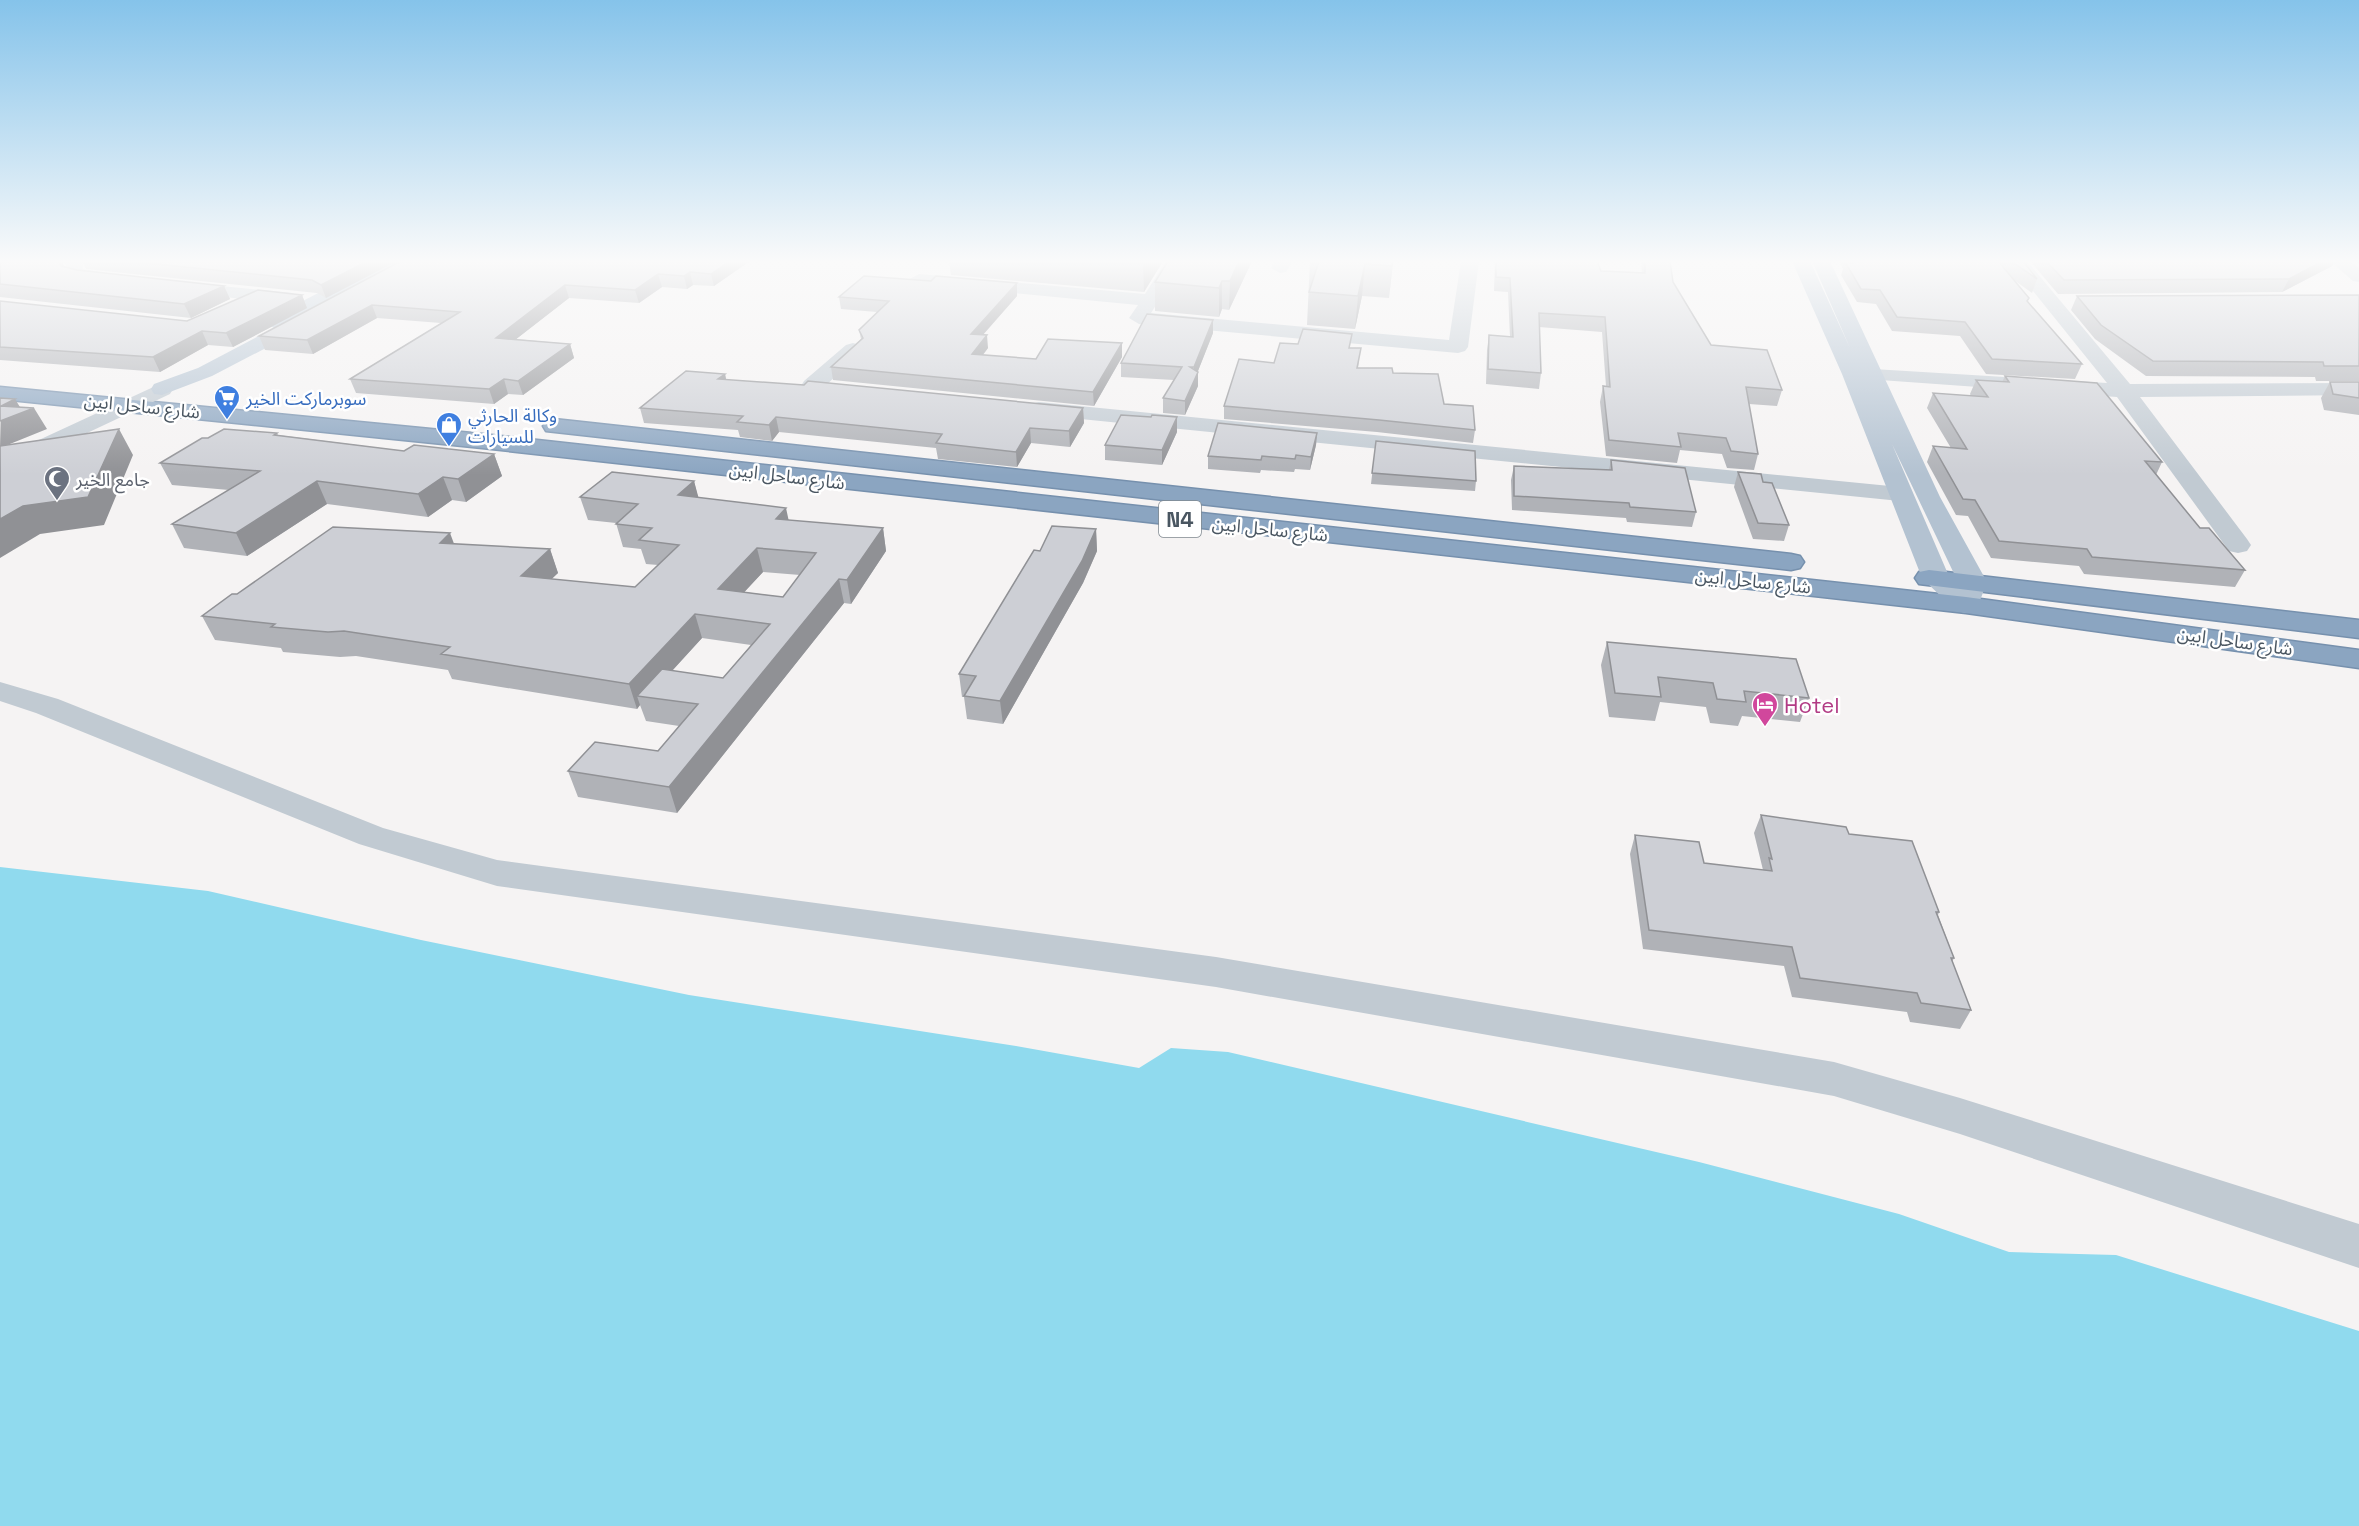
<svg xmlns="http://www.w3.org/2000/svg" width="2359" height="1526" viewBox="0 0 2359 1526" font-family="'Space Grotesk','Noto Sans Arabic',sans-serif">
<rect width="100%" height="100%" fill="#f5f3f3"/>
<path fill="#90daee" d="M0,867L208,891L421,940L689,995L1016,1046L1139,1068L1171,1048L1228,1052L1699,1162L1899,1214L2009,1252L2116,1255L2359,1331V1526H0Z"/>
<g fill="none" stroke-linecap="round" stroke-linejoin="round">
<defs>
<path id="highway" d="M0,387L482,434L1966,597L2359,650V668L1966,613L482,448L0,399Z
M554,419L1791,554L1800,556L1804,562L1800,568L1791,570L546,431L543,426L546,421Z
M1929,570L2359,620V638L1919,584L1915,578L1919,572Z"/>
</defs>
<use href="#highway" stroke="#7690ad" stroke-width="3"/>
<path fill="#c1cad2" fill-rule="evenodd" d="M65,261H83V269L122,276L125,280L116,285L68,277Z
M1166,261H1184L1151,313L1449,340L1461,261H1479L1468,347L1465,351L1458,353L1139,324L1129,318L1138,305L919,284L910,279L919,274L1145,294Z
M1275,261H1293L1286,272L1280,273L1271,268Z
M2009,261H2027L2130,384L2359,383V395L2140,397L2247,539L2251,545L2247,551L2238,553L2229,551L2117,397L1866,379L1862,375L1866,371L1873,369L2107,383Z
M2330,261H2350L2359,268V282L2353,281Z
M182,282L292,293L301,299L292,305L176,291L173,287L176,283Z
M853,343L860,345L863,349L860,353L820,391H804L801,386L804,381L846,345Z
M162,383L170,384L173,389L170,394L0,474V458Z
M1039,402L1900,487L1909,489L1912,494L1909,499L1900,501L1031,414L1028,409L1031,404Z
M0,682L58,699L383,828L497,860L1216,957L1834,1062L1960,1098L2359,1224V1268L1960,1134L1834,1096L1216,987L497,886L359,844L36,713L0,701Z"/>
<path fill="#b3c2d1" fill-rule="evenodd" d="M380,261H402L302,316L311,322L308,326L212,376L162,395L154,394L151,389L154,384L198,368L274,328L265,323L268,319Z
M1792,261H1810L1850,348L1812,261H1830L1940,497L1987,582L1976,611L1966,613L1956,611L1922,578L1842,374ZM1892,444L1959,584L1948,574Z"/>
<use href="#highway" fill="#8ba5c1" fill-rule="evenodd"/>
</g>
<path fill="#b0b2b7" fill-rule="evenodd" d="M11,261H62L64,267L77,270L224,286L230,299L191,318L0,297V263Z
M82,261H397L326,298L317,293L86,269Z
M401,261H750L714,286L693,285L687,289L662,287L639,303L569,298L516,339L570,344L574,358L523,395L508,394L494,404L356,393L350,379L441,323L377,318L313,354L265,350L259,336Z
M949,261H1163L1144,292L951,275Z
M1252,261L1229,310L1222,309L1219,317L1155,311V282Z
M1310,261H1393L1389,298L1362,296L1355,329L1307,325Z
M1495,261H1597L1601,271L1642,273L1641,261H1670L1673,282L1711,345L1782,390L1777,406L1749,404L1758,454L1754,470L1727,468L1722,454L1680,450L1677,463L1606,456L1600,402L1603,386H1606L1602,332L1539,327L1541,373L1539,389L1486,384L1487,350L1489,335L1510,337L1508,292L1494,291Z
M1839,261H2023L2037,279L2032,293L2014,280L2028,302L2082,364L2075,379L1986,374L1960,336L1892,331L1876,304L1857,302L1841,275L1843,269Z
M2030,261H2334L2332,266L2282,292L2058,294Z
M931,281L1017,283V296L983,335L988,348L983,355L1036,359L1122,357L1094,406L833,380L831,367L861,339L859,330L877,312L841,309L839,297Z
M302,295L307,308L233,347L208,345L160,372L0,360V301L187,321Z
M2359,295V381H2316L2315,377L2146,376L2095,339L2071,310L2077,296Z
M1213,333L1198,371V386L1185,415L1163,413V398L1174,380L1121,377V363Z
M1351,348L1359,360L1358,368L1393,373L1444,404L1475,430L1473,443L1377,432L1224,419V406L1274,363Z
M725,374L726,380L1083,408L1084,423L1070,447L1031,443L1017,467L938,459L936,448L779,432L772,441L740,437L738,430L644,423L640,408Z
M2005,376L2162,462L2156,475L2200,528L2245,570L2235,587L2084,574L2079,566L1991,558L1968,516L1956,515L1927,462L1933,446L1951,448L1927,408L1933,393L1971,396L1970,394L1976,380L2002,382Z
M2330,382H2359V415L2324,410L2321,398Z
M1177,432L1162,465L1105,460V445Z
M277,433L278,435L404,451L494,454L502,476L466,502L452,500L428,517L327,504L247,556L184,548L172,524L229,490L172,485L160,463L208,438Z
M1317,433L1316,445L1310,470L1295,469L1294,472L1261,470L1260,473L1208,469V456Z
M1376,441L1476,481L1475,491L1371,484Z
M1611,460L1696,512L1692,527L1627,522L1626,518L1512,510L1511,480L1514,466L1609,470Z
M1738,472L1789,525L1784,541L1753,539L1734,487Z
M694,481L698,498L788,520L883,528L886,551L851,604L844,603L677,813L578,797L568,771L658,751L679,726L646,721L640,705L637,709L452,679L448,670L356,656L340,657L283,652L281,648L215,640L202,616L237,594L454,544L550,549L558,573L551,579L635,587L658,565L646,564L641,549L623,547L616,523L588,520L580,497ZM763,572L800,575L783,597L744,592ZM702,638L751,645L723,678L672,671Z
M1096,529L1097,551L1083,583L1003,724L967,719L964,697H962L959,674L1040,551Z
M1607,642L1809,698L1800,722L1742,716L1738,726L1710,723L1706,707L1660,702L1655,721L1609,717L1601,665Z
M1761,815L1849,834L1939,912L1938,915L1954,958L1952,962L1971,1010L1960,1029L1910,1022L1907,1012L1792,997L1784,966L1643,949L1630,854L1635,835L1704,863L1763,870L1754,833Z"/>
<path fill="#909195" d="M59,261H62L63,263L67,279L61,266Z
M368,261H397L326,298L321,285Z
M730,261H750L714,286L711,274Z
M1145,261H1163L1144,292L1143,263Z
M1239,261H1252L1229,310L1230,281Z
M1392,261H1393L1389,298L1392,266Z
M2323,261H2334L2332,266L2282,292L2289,279Z
M1365,264L1362,296L1355,329L1358,296Z
M690,272L693,285L687,289L684,276Z
M658,274L662,287L639,303L635,290Z
M1222,281V309L1219,317V288Z
M1017,283V296L972,347L971,334Z
M565,285L569,298L501,351L496,338Z
M224,286L230,299L191,318L184,304Z
M302,295L307,308L233,347L226,333Z
M372,305L377,318L313,354L307,340Z
M1213,320V333L1194,381V367Z
M202,331L208,345L160,372L153,357Z
M987,335L988,348L973,367L972,354Z
M1122,343V357L1094,406L1093,392Z
M570,344L574,358L523,395L518,381Z
M1198,372V386L1185,415V401Z
M725,374L728,389L718,379Z
M504,379L508,394L494,404L489,389Z
M15,399L23,412L34,408L47,429L0,448L1,406Z
M1083,408L1084,423L1070,447L1069,431Z
M776,417L779,432L772,441L769,425Z
M1177,417V432L1162,465V450Z
M1030,428L1031,443L1017,467L1016,452Z
M119,429L133,455L104,525L40,534L0,558V519Z
M1317,433L1316,445L1310,470L1311,457Z
M494,454L502,476L466,502L458,479Z
M443,477L452,500L428,517L418,494Z
M317,481L327,504L247,556L236,533Z
M694,481L700,503L678,495Z
M786,508L791,531L776,519Z
M883,528L886,551L851,604L847,580Z
M1096,529L1097,551L1083,583L1003,724L1000,701Z
M450,533L459,557L440,543Z
M757,548L763,572L724,614L718,589Z
M550,549L558,573L530,600L521,576Z
M839,579L844,603L677,813L669,787Z
M695,614L702,638L648,697L637,696L640,705L637,709L629,684Z"/>
<path fill="#cdcfd5" stroke="#909195" stroke-width="1.5" fill-rule="evenodd" d="M11,261H59L61,266L77,270L224,286L184,304L0,284V263Z
M127,261H368L321,285L312,280Z
M401,261H730L711,274L690,272L684,276L658,274L635,290L565,285L496,338L570,344L518,381L504,379L489,389L350,379L460,312L372,305L307,340L259,336Z
M1115,261H1145L1143,263Z
M1168,261H1239L1230,281H1222L1219,288L1155,282Z
M1319,261H1392V266L1365,264L1358,296L1309,292Z
M1496,261H1597L1601,271L1645,273V261H1670L1673,282L1711,345L1767,350L1782,390L1746,387L1758,454L1731,451L1726,438L1678,433L1681,447L1609,440L1603,386L1610,387L1605,317L1539,313L1541,373L1488,369L1489,335L1513,337L1510,278L1496,277Z
M1850,261H1998L2029,298L2027,301L2082,364L1992,359L1965,322L1897,317L1880,290L1861,289L1845,262L1852,263Z
M2011,261H2023L2037,279Z
M2046,261H2323L2289,279L2064,280Z
M864,276L931,281L936,276L1017,283L971,334L987,335L972,354L1036,359L1048,339L1122,343L1093,392L831,367L863,338L859,330L889,301L839,297Z
M258,290L302,295L226,333L202,331L153,357L0,347V301L187,321Z
M2359,295V366H2324L2323,362L2153,361L2101,325L2077,296Z
M1147,314L1213,320L1194,367H1190L1198,372L1185,401L1163,398L1182,367L1121,363Z
M1303,329L1352,334L1349,348H1361L1357,368H1392L1393,373L1438,374L1444,404L1473,406L1475,430L1379,420L1224,406L1239,359L1274,363L1280,343L1298,344Z
M686,371L725,374L718,379L804,385L808,381L1083,408L1069,431L1030,428L1016,452L936,443L942,434L776,417L769,425L737,422L743,416L640,408Z
M2005,376L2097,383L2162,462L2145,461L2200,528H2209L2245,570L2092,557L2087,549L1999,541L1975,500L1963,499L1933,446L1967,449L1933,393L1988,397L1976,380L2009,382Z
M2330,382H2359V398L2333,394Z
M0,398L15,399L1,406L34,408L0,421Z
M1121,415L1151,417L1152,415L1177,417L1162,450L1105,445Z
M1218,423L1317,433L1311,457L1296,455L1295,459L1262,456L1261,460L1208,456Z
M119,429L88,497L23,506L0,519V446Z
M224,429L277,433L274,435L404,451L414,445L494,454L458,479L443,477L418,494L317,481L236,533L172,524L260,471L160,463L202,438H208Z
M1376,441L1475,451L1476,481L1372,473Z
M1611,460L1685,468L1696,512L1630,507L1629,503L1514,496V466L1612,470Z
M612,472L694,481L678,495L786,508L776,519L883,528L847,580L839,579L669,787L568,771L595,742L658,751L698,704L637,696L662,669L723,678L770,624L695,614L629,684L441,654L450,647L344,631L328,632L271,627L275,624L202,616L232,594H237L333,527L450,533L440,543L550,549L521,576L635,587L679,545L639,540L652,528L616,524L638,504L580,497ZM757,548L816,553L783,597L718,589Z
M1738,472L1761,474L1763,482L1772,483L1789,525L1758,523Z
M1052,526L1096,529L1082,561L1000,701L964,696L976,676L959,674L1034,550L1040,551Z
M1607,642L1796,659L1809,698L1744,691L1746,702L1717,699L1713,683L1658,677L1661,697L1615,693Z
M1761,815L1846,827L1849,834L1912,841L1939,912H1936L1954,958H1951L1971,1010L1921,1003L1917,993L1800,978L1792,947L1649,930L1635,835L1699,842L1704,863L1772,871L1769,858L1772,859Z"/>
<linearGradient id="sky" x2="0" y2="1"><stop stop-color="#85c3ea"/><stop offset="0.55" stop-color="#fafafa"/><stop offset="1" stop-color="#fafafa" stop-opacity="0"/></linearGradient>
<rect width="2359" height="475" fill="url(#sky)"/>
<defs>
<symbol id="supermarket-pin" viewBox="-11 -11 22 30"><path d="M0 17L-7.5 6A9.5 9.5 0 1 1 7.5 6Z" fill="#3f7fe0" stroke="#fff"/><path d="M-6-5.5h2.5l.6 2H6L4.5 2H-2.5L-4.4-4H-6ZM-1.5 3.2a1.3 1.3 0 1 0 .1 0ZM3 3.2a1.3 1.3 0 1 0 .1 0Z" fill="#fff"/></symbol>
<symbol id="shop-pin" viewBox="-11 -11 22 30"><path d="M0 17L-7.5 6A9.5 9.5 0 1 1 7.5 6Z" fill="#3f7fe0" stroke="#fff"/><path d="M-5-2.5h2.3a2.7 3.5 0 0 1 5.4 0H5L5.5 6h-11ZM-1.5-2.5h3a1.5 2.3 0 0 0-3 0Z" fill="#fff"/></symbol>
<symbol id="mosque-pin" viewBox="-11 -11 22 30"><path d="M0 17L-7.5 6A9.5 9.5 0 1 1 7.5 6Z" fill="#6b7280" stroke="#fff"/><path d="M3.5-4.9A6 6 0 1 0 3.5 4.9A5 5 0 1 1 3.5-4.9Z" fill="#fff"/></symbol>
<symbol id="hotel-pin" viewBox="-11 -11 22 30"><path d="M0 17L-7.5 6A9.5 9.5 0 1 1 7.5 6Z" fill="#d1479c" stroke="#fff"/><path d="M-6-4.5h1.5V1H6V5H4.5V3h-9V5H-6ZM-4 0a1.8 1.8 0 1 1 3.6 0ZM.5 0V-2.5h3Q6-2.5 6 0Z" fill="#fff"/></symbol>
</defs>
<g fill-rule="evenodd">
<use href="#supermarket-pin" x="212" y="383" width="30" height="40"/>
<use href="#shop-pin" x="434" y="410" width="30" height="40"/>
<use href="#mosque-pin" x="42" y="464" width="30" height="40"/>
<use href="#hotel-pin" x="1750" y="690" width="30" height="40"/>
</g>
<g text-anchor="middle" dominant-baseline="central" stroke-width="5" stroke-linejoin="round" paint-order="stroke">
<g font-size="18" fill="#366cbe" stroke="#fff" text-anchor="start">
<text x="246" y="398">سوبرماركت الخير</text>
<text x="468" y="415">وكالة الحارثي<tspan x="468" dy="21">للسيارات</tspan></text>
</g>
<g font-size="18" fill="#4a5661" stroke="#fff">
<text transform="translate(142 406) rotate(6)">شارع ساحل ابين</text>
<text transform="translate(787 476) rotate(7)">شارع ساحل ابين</text>
<text transform="translate(1270 529) rotate(6)">شارع ساحل ابين</text>
<text transform="translate(1753 581) rotate(6)">شارع ساحل ابين</text>
<text transform="translate(2235 641) rotate(8)">شارع ساحل ابين</text>
</g>
<g font-size="18" fill="#5b616d" stroke="#fff" text-anchor="start">
<text x="76" y="479">جامع الخير</text>
</g>
<rect fill="#fff" stroke="#808990" stroke-width="1.5" x="1159" y="501" width="42" height="36" rx="4.5"/>
<g font-size="21" font-weight="bold" fill="#4a5661">
<text x="1180" y="519">N4</text>
</g>
<g font-size="22" fill="#b23c85" stroke="#fff" text-anchor="start">
<text x="1784" y="705">Hotel</text>
</g>
</g>
</svg>
